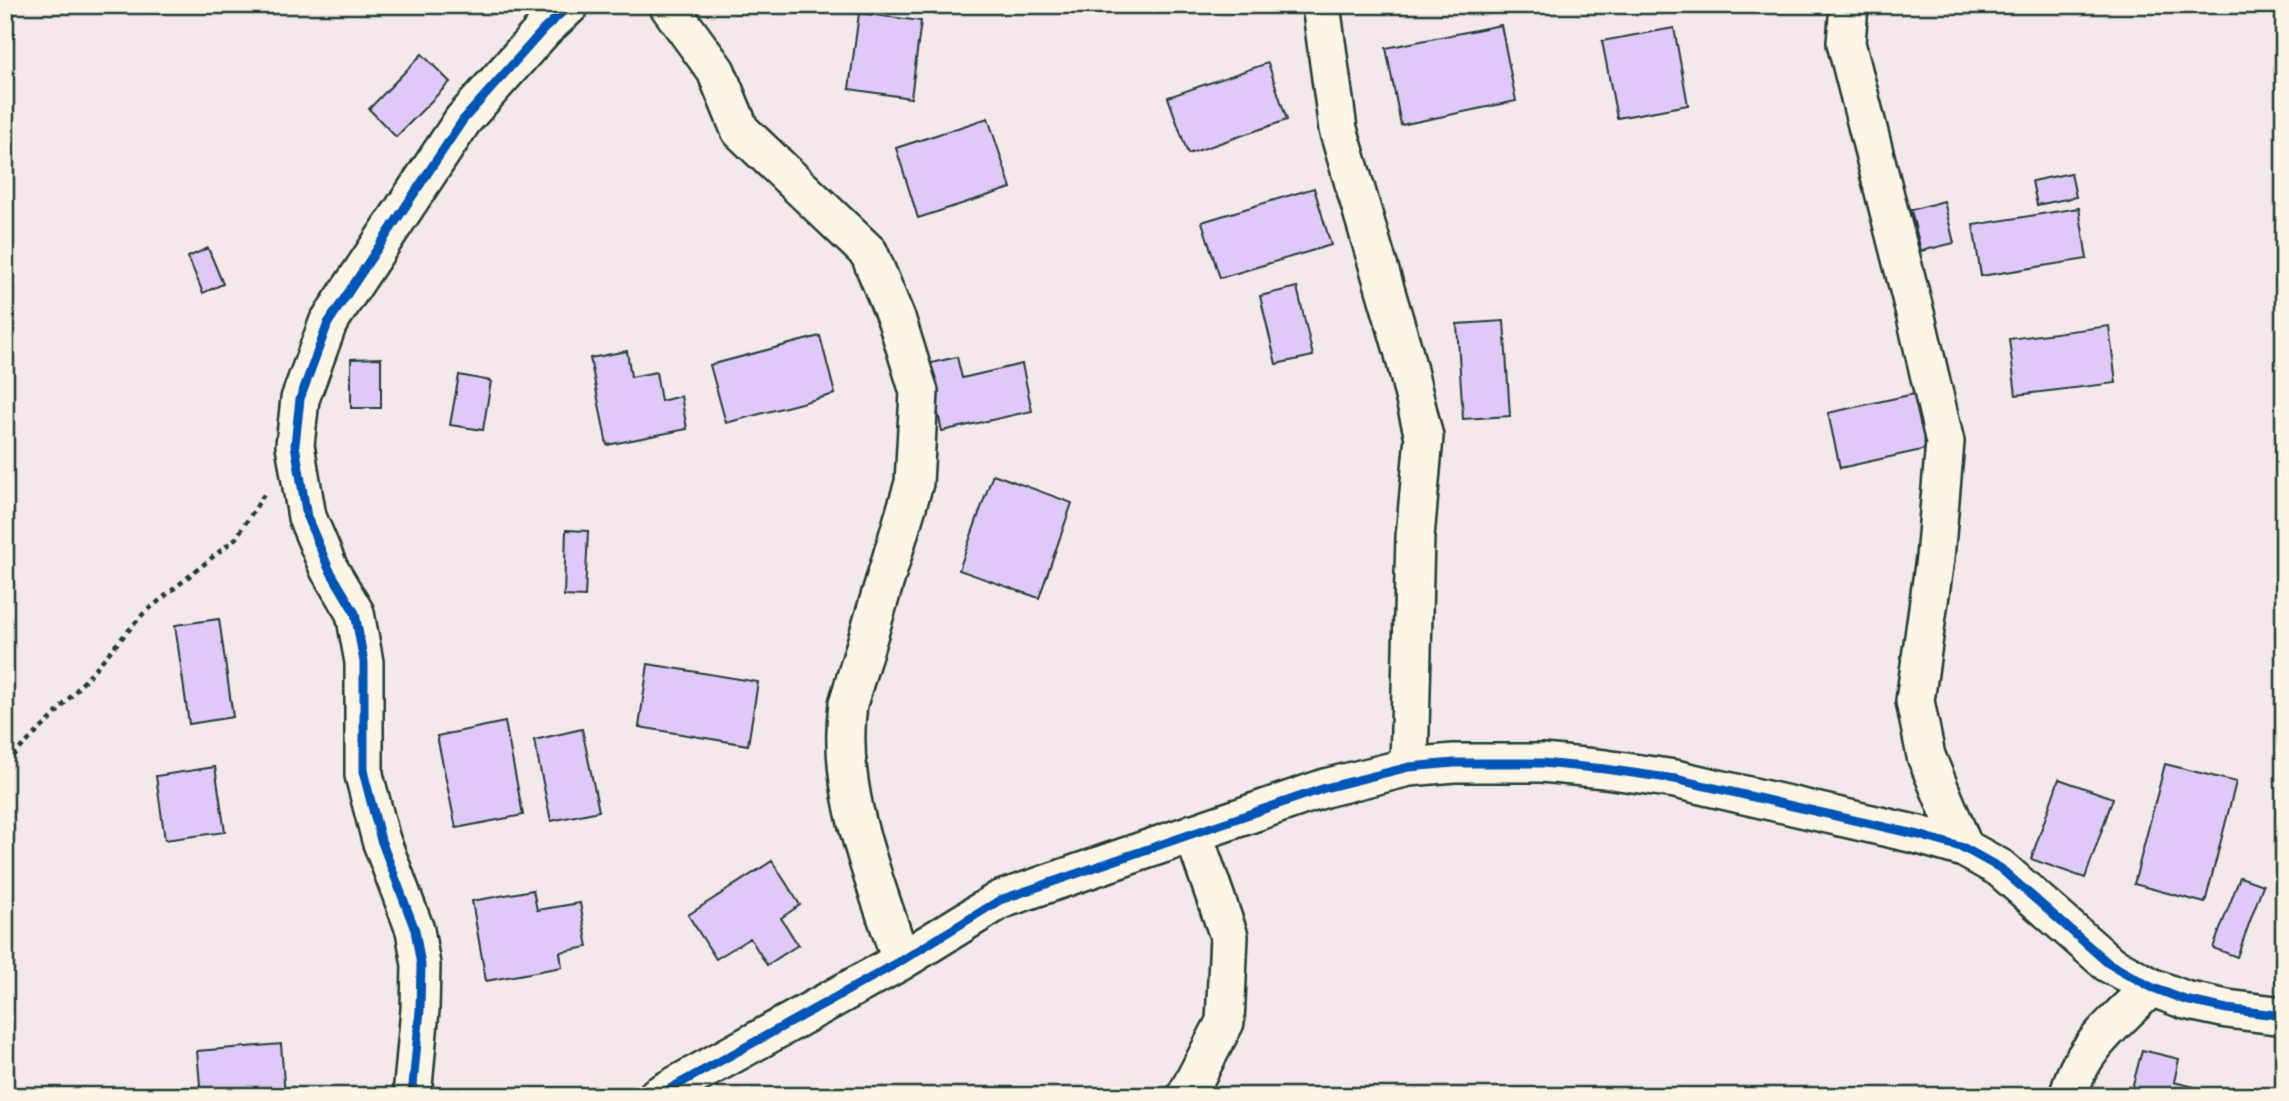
<svg xmlns="http://www.w3.org/2000/svg" width="2289" height="1101" viewBox="0 0 2289 1101" font-family="Kalam,sans-serif">
<rect width="100%" height="100%" fill="#f4e8eb"/>
<filter id="ink" filterUnits="userSpaceOnUse"><feTurbulence type="fractalNoise" baseFrequency=".0143" numOctaves="2"/><feDisplacementMap in="SourceGraphic" scale="14" xChannelSelector="R" yChannelSelector="G"/><feConvolveMatrix kernelMatrix="1 2 1 2 8 2 1 2 1" color-interpolation-filters="sRGB"/></filter>
<g filter="url(#ink)">
<path fill="#e0c9f9" stroke="#1f3d34" stroke-width="2" d="M859,13L921,21L911,98L849,89Z
M1501,25L1516,101L1401,125L1386,48Z
M1674,28L1688,105L1617,118L1602,41Z
M422,54L450,82L396,137L369,109Z
M1268,63L1287,120L1188,154L1168,97Z
M988,118L1011,188L918,218L896,148Z
M2071,173L2076,197L2037,205L2032,181Z
M1314,188L1331,245L1220,278L1202,222Z
M1944,201L1954,243L1921,251L1911,210Z
M2079,208L2087,259L1981,276L1973,225Z
M208,248L223,284L203,293L188,257Z
M1297,287L1313,356L1276,364L1260,296Z
M1504,321L1510,416L1463,419L1457,324Z
M2109,326L2116,383L2016,395L2009,339Z
M820,336L835,394L726,423L710,365Z
M627,351L631,377L656,372L661,401L681,396L687,429L607,445L590,358Z
M957,357L962,378L1022,364L1032,411L942,431L927,364Z
M381,358V408H351V359Z
M459,375L491,381L483,430L450,425Z
M1914,394L1926,449L1840,468L1828,413Z
M993,474L1072,503L1039,598L959,570Z
M566,530L588,531L585,597L564,596Z
M219,619L233,717L189,724L175,625Z
M648,664L758,682L748,745L639,727Z
M505,722L523,815L456,828L437,736Z
M582,729L599,811L551,821L534,740Z
M2165,764L2236,782L2205,903L2134,884Z
M215,767L225,832L165,840L156,776Z
M2059,779L2113,798L2085,878L2031,859Z
M772,861L800,905L781,918L798,945L767,965L750,938L716,959L688,915Z
M2240,877L2263,885L2237,957L2213,948Z
M533,890L537,910L580,903L588,947L560,952L562,967L486,981L472,901Z
M281,1044L285,1096H201L197,1051Z
M2142,1050L2179,1059L2174,1082L2231,1096H2130Z"/>
<g fill="none" stroke-linecap="round" stroke-linejoin="round">
<defs>
<path id="minor" d="M668,5L716,71L740,130L869,253L897,321L919,392L914,483L848,704C836,793 875,878 901,961
M1321,5L1338,129L1403,350L1424,437L1415,537L1409,767
M1849,5L1846,43L1916,317L1945,442L1935,558L1915,701L1926,756L1964,848
M412,1096L420,1010L421,965L415,930L381,840L364,775V662L355,613L329,569L307,517L295,445L300,399L328,323L463,120L544,29L570,5
M657,1096L901,961L1000,900L1325,788L1409,767L1454,763H1542L1605,769L1675,779L1919,835L1964,848L2000,868L2108,963L2151,987L2185,1000L2227,1009L2284,1016
M1186,1096L1225,1022L1229,936L1193,833
M2069,1096C2077,1051 2120,1018 2151,987"/>
</defs>
<use href="#minor" stroke="#1f3d34" stroke-width="42"/>
<path stroke="#1f3d34" stroke-width="4.5" stroke-dasharray="5 5" stroke-linecap="butt" d="M5,763L52,718L143,614L236,538L265,493"/>
<use href="#minor" stroke="#fcf5e5" stroke-width="37"/>
<defs>
<path id="cycleway" d="M412,1096L420,1010L421,965L415,930L381,840L364,775V662L355,613L329,569L307,517L295,445L300,399L328,323L463,120L544,29L570,5
M657,1096L901,961L1000,900L1325,788L1409,767L1454,763H1542L1605,769L1675,779L1919,835L1964,848L2000,868L2108,963L2151,987L2185,1000L2227,1009L2284,1016"/>
</defs>
<use href="#cycleway" stroke="#fcf5e5" stroke-width="13"/>
<use href="#cycleway" stroke="#0057b8" stroke-width="9"/>
</g>
</g>
<rect width="2289" height="1101" fill="none" stroke="#fcf5e5" stroke-width="28"/>
<rect x="14" y="14" width="2261" height="1073" fill="none" stroke="#1f3d34" stroke-width="2.5" filter="url(#ink)"/>
</svg>
